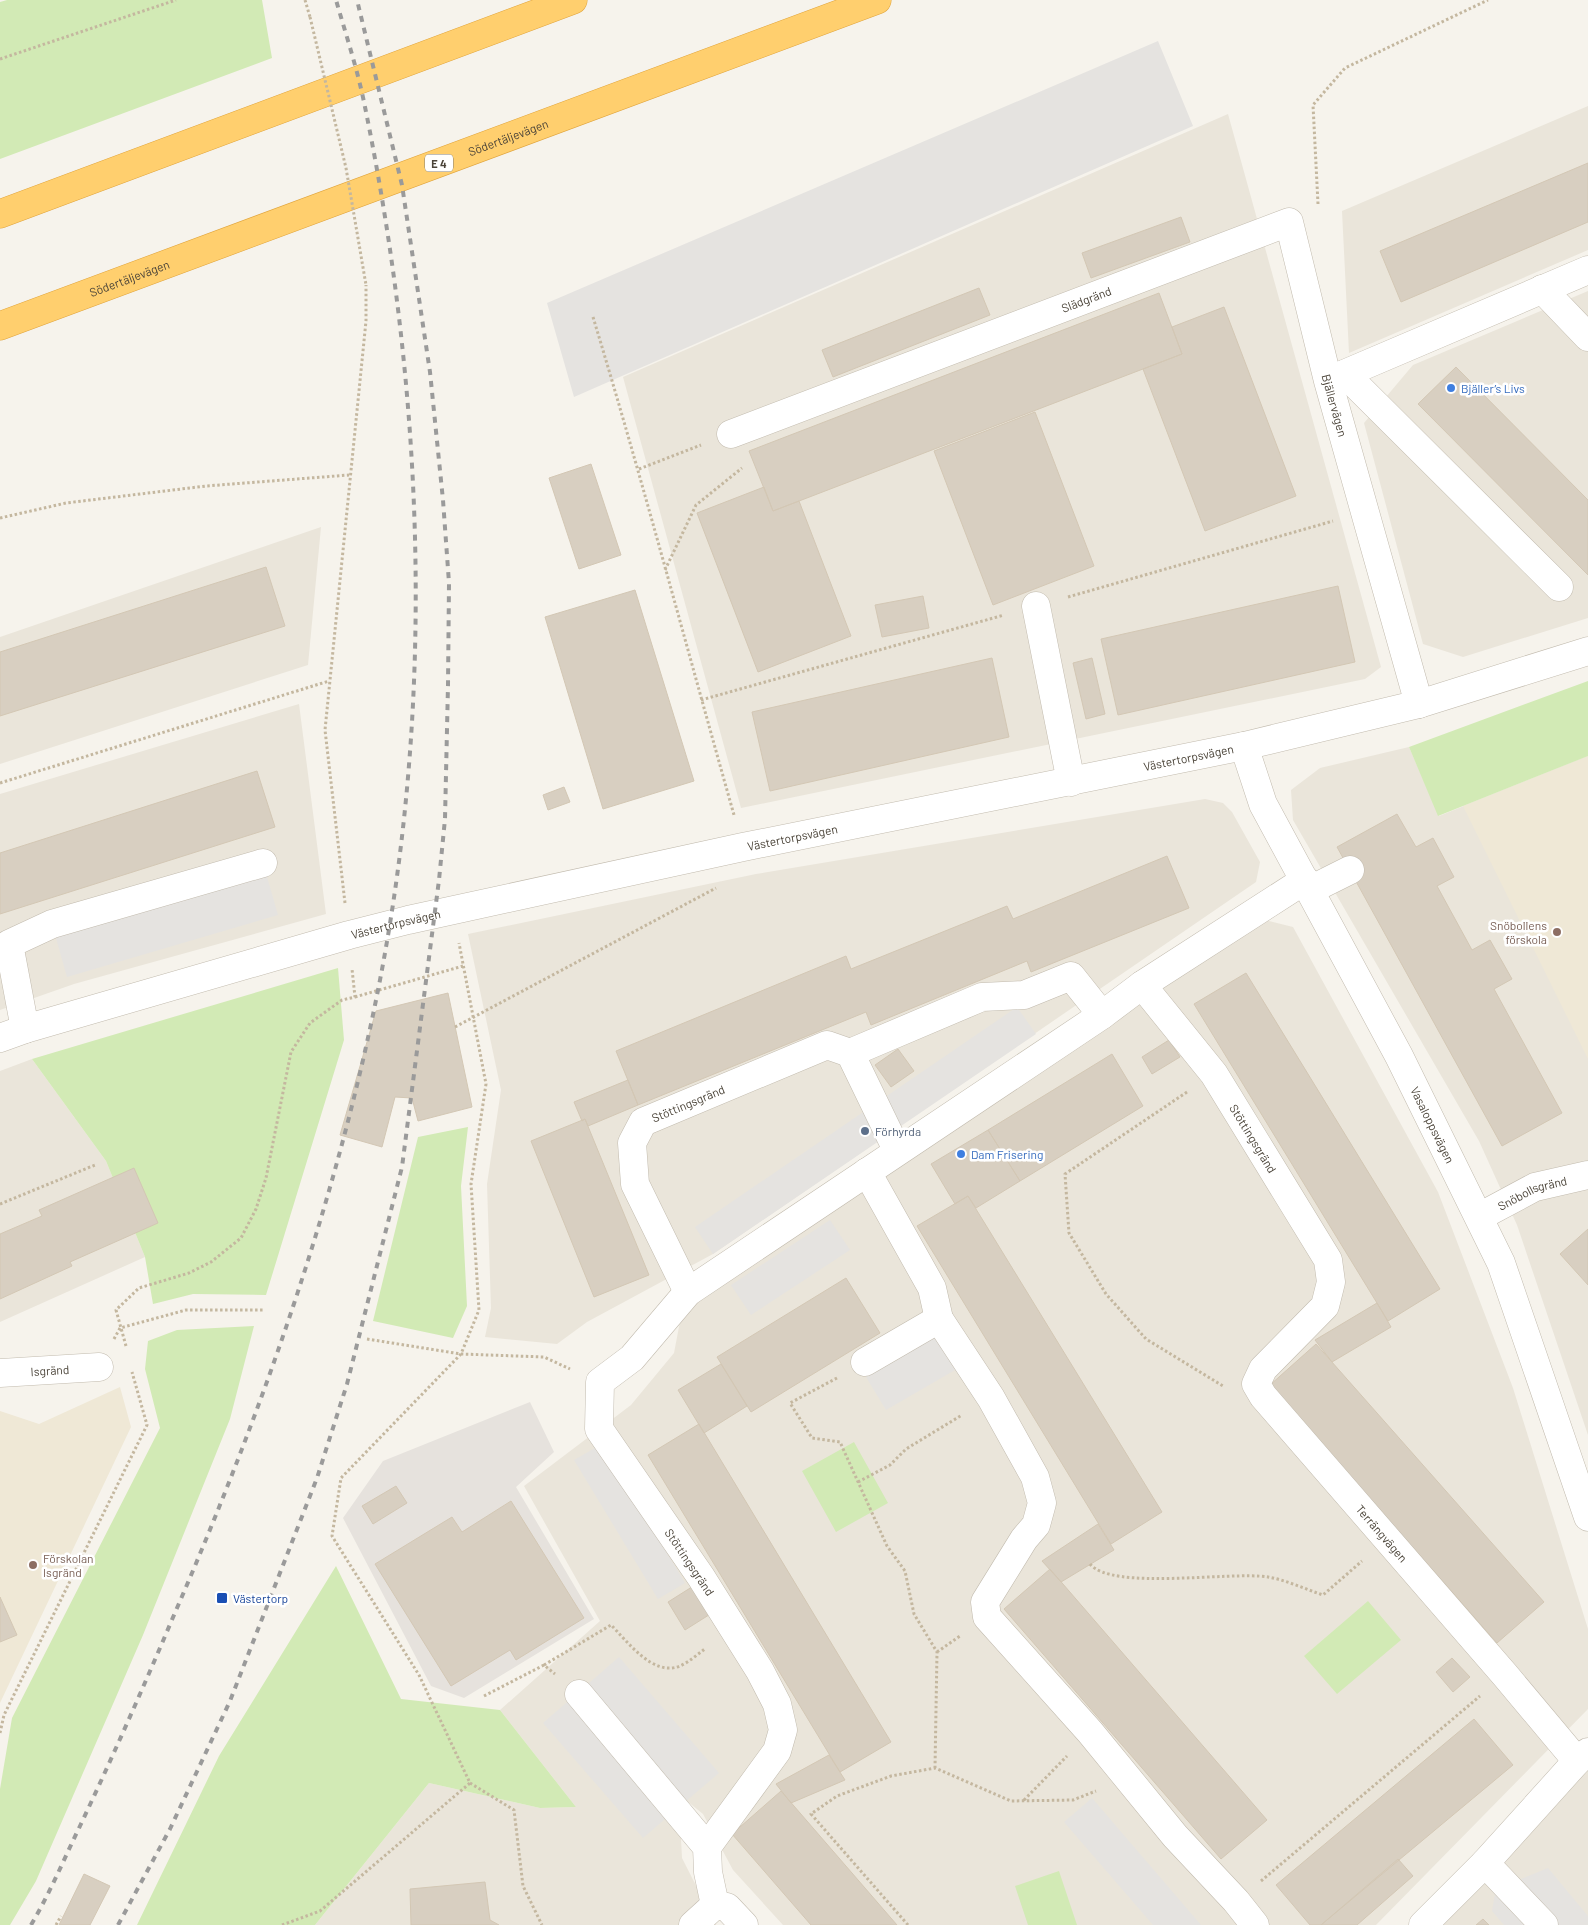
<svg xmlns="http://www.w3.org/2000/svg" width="1588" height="1925" viewBox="0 0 1588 1925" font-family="Barlow,sans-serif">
<rect width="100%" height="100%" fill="#f6f3ec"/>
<path fill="#eae5da" d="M1588,106V250L1349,353L1342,211Z
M1228,114L1381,667L1365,679L741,808L623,377Z
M1588,291V618L1463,657L1423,644L1364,423L1413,365Z
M321,527L308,665L0,764V637Z
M299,704L326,914L74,984L0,1010V794Z
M1409,747L1439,816L1588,756V1435L1517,1225L1479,1141L1293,820L1291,790L1320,768Z
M1205,799L1223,803L1232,812L1260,862L1256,882L713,1254L587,1322L557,1344L485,1337L491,1308L487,1184L501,1090L468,934L756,874Z
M1265,920L1293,927L1438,1192L1513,1388L1588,1629V1709L1376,1925H783L733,1870L703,1814L687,1801L673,1813L680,1819L682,1858L716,1925H315L429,1783L540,1808L576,1807L500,1710L600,1621L524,1486L631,1405L674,1353L682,1311Z
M32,1059L106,1161L145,1257L0,1322V1071Z
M1588,1769V1925H1423Z"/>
<path fill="#e6e2dd" d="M530,1402L554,1452L516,1487L594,1619L464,1698L431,1686L343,1518L383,1461Z"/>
<path fill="#efe8d6" d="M1588,756V1059L1463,806Z
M120,1387L131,1427L0,1703V1411L39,1424Z"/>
<path fill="#d2eab5" d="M7,0H262L272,58L0,159V2Z
M1588,681V756L1438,816L1409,747Z
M338,968L344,1040L266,1295L193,1294L153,1304L145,1257L106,1161L32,1059Z
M468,1127L461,1186L467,1306L453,1338L373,1321L418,1137Z
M254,1326L230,1419L143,1635L36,1881L10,1925H0V1789L12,1718L160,1428L145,1369L148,1341L177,1330Z
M854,1442L888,1503L836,1532L802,1471Z
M336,1566L401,1699L500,1710L576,1807L540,1808L429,1783L315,1925H137L219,1756Z
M1368,1601L1401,1640L1337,1694L1304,1656Z
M1059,1871L1077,1925H1028L1015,1886Z"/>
<path fill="#e5e3e0" d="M1158,41L1193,126L574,397L547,303Z
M263,863L278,915L67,977L52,924Z
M1017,1007L1036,1034L713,1254L695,1227Z
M830,1220L850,1250L751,1315L731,1285Z
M942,1333L962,1366L886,1410L866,1377Z
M602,1444L685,1583L658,1599L574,1460Z
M619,1657L719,1773L643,1838L543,1723Z
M1092,1798L1201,1925H1153L1064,1822Z
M1548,1868L1588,1916V1925H1504L1492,1911L1495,1894L1521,1879Z"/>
<path fill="#d8cfc1" stroke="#d3c7b4" d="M1588,163V222L1401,302L1380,251Z
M1181,217L1190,242L1091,278L1082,253Z
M979,288L990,315L833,377L822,350Z
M1159,293L1182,354L773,511L749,451Z
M1224,307L1296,496L1205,531L1143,369L1182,354L1172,327Z
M1456,367L1588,500V575L1418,404Z
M1035,412L1094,566L993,605L934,451Z
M591,464L621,555L579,569L549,478Z
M764,487L773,511L799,501L851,636L758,672L697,513Z
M266,567L285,626L0,716V652Z
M1338,586L1355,662L1118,715L1101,639Z
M635,590L694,781L603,809L545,617Z
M923,596L929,628L882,637L875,605Z
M992,658L1009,737L770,791L752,712Z
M1092,658L1105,714L1086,719L1073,663Z
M257,771L275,827L0,914V853Z
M564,787L570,802L548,810L543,795Z
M1397,814L1416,847L1433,838L1454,877L1437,886L1472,950L1490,940L1512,979L1494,989L1562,1113L1502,1146L1337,847Z
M1167,856L1189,908L1031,972L1027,961L871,1025L866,1012L638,1105L616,1051L846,956L851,969L1007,906L1013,919Z
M1246,973L1440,1289L1388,1321L1194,1004Z
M448,993L472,1107L418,1121L412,1098L395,1097L382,1147L340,1135L376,1011Z
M1169,1040L1180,1057L1152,1074L1142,1057Z
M898,1049L914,1071L891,1087L875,1065Z
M1112,1054L1143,1106L1020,1181L988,1130Z
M628,1080L638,1105L588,1126L585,1119L582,1121L574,1102Z
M585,1119L649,1275L594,1297L531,1141Z
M988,1130L1020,1181L976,1208L968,1196L955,1204L931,1164Z
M134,1168L158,1223L70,1262L72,1266L0,1299V1234L42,1216L39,1210Z
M968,1196L1162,1512L1111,1544L917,1226Z
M1588,1229V1285L1560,1254Z
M846,1278L880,1333L751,1412L717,1357Z
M1377,1303L1391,1327L1332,1362L1315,1340Z
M1316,1344L1544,1602L1497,1643L1270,1385Z
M721,1364L747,1406L704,1433L678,1390Z
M699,1424L891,1742L840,1772L648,1455Z
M396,1486L407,1503L373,1524L362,1506Z
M511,1501L584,1618L516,1660L510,1650L451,1686L375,1564L452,1517L462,1532Z
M1098,1524L1114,1550L1061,1582L1042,1561Z
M1050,1569L1267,1820L1221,1859L1004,1609Z
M695,1585L712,1613L685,1630L668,1602Z
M0,1597L17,1635L0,1642Z
M1452,1658L1470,1677L1453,1692L1436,1672Z
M1474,1719L1513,1765L1321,1925H1310L1276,1885Z
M829,1755L845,1780L791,1803L776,1784Z
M781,1791L897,1925H811L732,1834Z
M1398,1859L1413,1876L1357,1925H1321Z
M84,1874L110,1886L90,1925H59Z
M485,1882L490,1920L499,1925H411L410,1889Z
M1483,1919L1489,1925H1476Z"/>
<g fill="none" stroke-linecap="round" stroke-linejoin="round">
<defs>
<g id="minor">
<path d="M1542,289L1588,337"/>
<path d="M1345,374L1559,587"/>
<path d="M1330,380L1588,270"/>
<path id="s1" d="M731,434L1289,222L1328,381L1419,704"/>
<path d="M1036,606L1071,782"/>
<path id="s2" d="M1244,746L1263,804L1399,1056L1501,1263L1588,1517"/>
<path d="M1310,890L1350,870"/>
<path id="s3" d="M1142,985L1214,1074L1328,1260L1331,1282L1325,1306L1263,1369L1256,1384L1263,1396L1505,1675L1577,1761"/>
<path d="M25,1029L9,944L52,924L263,863"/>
<path id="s4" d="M0,1038L25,1029L349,935L408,920L743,847L1244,746L1419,704L1588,651"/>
<path d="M850,1053L982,997L1024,995L1071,976L1102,1015"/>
<path d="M867,1172L932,1288L939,1319L991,1398L1035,1477L1042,1503L1036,1525L1024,1539L985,1602L987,1617L1090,1732L1175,1836L1236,1901L1255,1925"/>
<path id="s5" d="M1479,1217L1535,1187L1588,1175"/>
<path id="s6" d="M688,1292L635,1184L632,1143L643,1122L827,1045L850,1053L897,1150"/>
<path d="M865,1362L939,1319"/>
<path id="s7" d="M0,1373L99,1367"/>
<path d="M579,1694L707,1847L708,1872L715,1905"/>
<path d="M707,1847L777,1751L783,1730L777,1704L760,1671L701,1577L599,1429L600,1382L632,1358L688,1292L1102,1015L1142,985L1305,880"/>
<path d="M1485,1863L1544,1925"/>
<path d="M693,1925L715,1905L727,1907L744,1925"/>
<path d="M1423,1925L1485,1863L1577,1761L1588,1752"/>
</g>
<g id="highway">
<path d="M0,214L573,0"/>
<path id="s8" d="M0,326L877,0"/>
</g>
</defs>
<use href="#minor" stroke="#c2bbae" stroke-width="29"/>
<use href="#highway" stroke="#e0a43c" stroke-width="29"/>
<path stroke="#c4b79f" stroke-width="3" stroke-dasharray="2.5 2.5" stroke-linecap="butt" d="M305,0L310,17
M0,59L176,0
M1318,204L1313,105L1345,68L1488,0
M593,317C643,482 687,649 734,815
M639,469L701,445
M0,518L66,503L206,486L349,475
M665,570L696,505L742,468
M1068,597L1333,521
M701,700L1004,615
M0,783L329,681
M345,903L325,730L366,321V285
M355,997L463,966
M455,1027L716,888
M1187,1092L1065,1174L1069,1233L1106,1294L1146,1339L1223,1386
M0,1204L95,1165
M114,1339L120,1328L186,1310H265
M367,1339L461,1354L544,1357L570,1369
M126,1346L116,1310L139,1288L189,1273L211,1262L241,1238L256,1209L266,1178L291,1052L310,1023L342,1000L355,997L352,969
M837,1378L790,1403L812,1438L840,1442L887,1546L905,1571L914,1614L937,1652L935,1768
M858,1482L890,1465L906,1449L962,1415
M1090,1564C1112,1591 1230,1571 1268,1577C1286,1580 1305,1589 1323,1595L1362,1561
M937,1652L960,1636
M544,1665L611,1625C628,1642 653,1677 680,1666C689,1662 698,1654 706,1648
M484,1696L544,1665L555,1674
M0,1733L4,1715L147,1425L132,1372
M470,1783L514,1810L523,1886L542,1925
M1024,1800L1067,1756
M1261,1881L1480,1696
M56,1925L61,1916
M282,1925L320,1911L470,1783L419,1675L332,1536L341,1478L461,1354L479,1310L471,1184L486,1084L459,943
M908,1925L811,1814L837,1796L891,1776L935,1768L1011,1801L1073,1800L1096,1791"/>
<use href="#minor" stroke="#fff" stroke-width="28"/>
<use href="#highway" stroke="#ffcf6e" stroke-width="28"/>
<path stroke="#9a9a9a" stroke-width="4" stroke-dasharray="6 6" stroke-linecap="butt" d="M31,1925C50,1893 64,1859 80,1826C113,1756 144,1686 174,1615C259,1419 332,1214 375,1005C436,710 425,401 365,107C358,71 346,35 336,0
M118,1925L170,1829L230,1701L317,1478L347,1384L402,1167L439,880L445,819L448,685L449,583L443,500L430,372L402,185L357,0"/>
<path stroke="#c4b79f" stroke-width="3" stroke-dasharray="2.5 2.5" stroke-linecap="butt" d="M310,17L346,168L366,285"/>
</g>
<g fill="#3f7fe0" stroke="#fff" stroke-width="2">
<circle cx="1451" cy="388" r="5"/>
<circle cx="961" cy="1154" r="5"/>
</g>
<g fill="#8d6e63" stroke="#fff" stroke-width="2">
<circle cx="1557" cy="932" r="5"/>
<circle cx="33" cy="1565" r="5"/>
</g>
<circle fill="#5c6f8a" stroke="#fff" stroke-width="2" cx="865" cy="1131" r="5"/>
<rect fill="#1a4fb4" stroke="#fff" stroke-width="2" x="216" y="1592" width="12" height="12" rx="2.5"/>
<g text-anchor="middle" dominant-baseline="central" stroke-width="5" stroke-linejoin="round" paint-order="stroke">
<rect fill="#fff" stroke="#817c74" stroke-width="1" x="425" y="154.5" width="28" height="17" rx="4"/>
<g font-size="11" font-weight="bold" fill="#4b4439">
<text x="439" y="163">E 4</text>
</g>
<g font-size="12" fill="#4b4439" stroke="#fff">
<text stroke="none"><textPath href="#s8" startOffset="542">Södertäljevägen</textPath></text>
<text stroke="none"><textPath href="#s8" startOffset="138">Södertäljevägen</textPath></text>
<text stroke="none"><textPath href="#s1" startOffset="380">Slädgränd</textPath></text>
<text stroke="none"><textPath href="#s1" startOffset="786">Bjällervägen</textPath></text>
<text stroke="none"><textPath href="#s4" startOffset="1222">Västertorpsvägen</textPath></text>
<text stroke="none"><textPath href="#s4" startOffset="818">Västertorpsvägen</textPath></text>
<text stroke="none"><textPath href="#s4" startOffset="412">Västertorpsvägen</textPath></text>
<text stroke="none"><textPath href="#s6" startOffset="234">Stöttingsgränd</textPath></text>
<text stroke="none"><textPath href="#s2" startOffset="424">Vasaloppsvägen</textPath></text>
<text stroke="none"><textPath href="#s3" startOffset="190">Stöttingsgränd</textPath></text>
<text stroke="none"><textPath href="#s5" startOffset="59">Snöbollsgränd</textPath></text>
<text stroke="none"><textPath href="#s7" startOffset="50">Isgränd</textPath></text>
<text stroke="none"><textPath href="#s3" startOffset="680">Terrängvägen</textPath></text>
<text transform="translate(690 1562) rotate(56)">Stöttingsgränd</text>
</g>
<g font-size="12" fill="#366cbe" stroke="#fff" text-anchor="start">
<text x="1461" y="388">Bjäller’s Livs</text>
<text x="971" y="1154">Dam Frisering</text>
</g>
<g font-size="12" fill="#785e54" stroke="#fff" text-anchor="end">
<text x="1547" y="925">Snöbollens<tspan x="1547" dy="14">förskola</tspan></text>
<text x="43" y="1558" text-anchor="start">Förskolan<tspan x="43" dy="14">Isgränd</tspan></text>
</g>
<g font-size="12" fill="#4e5e75" stroke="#fff" text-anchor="start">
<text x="875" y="1131">Förhyrda</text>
</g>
<g font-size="12" fill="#164399" stroke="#fff" text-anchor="start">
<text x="233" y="1598">Västertorp</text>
</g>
</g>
</svg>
